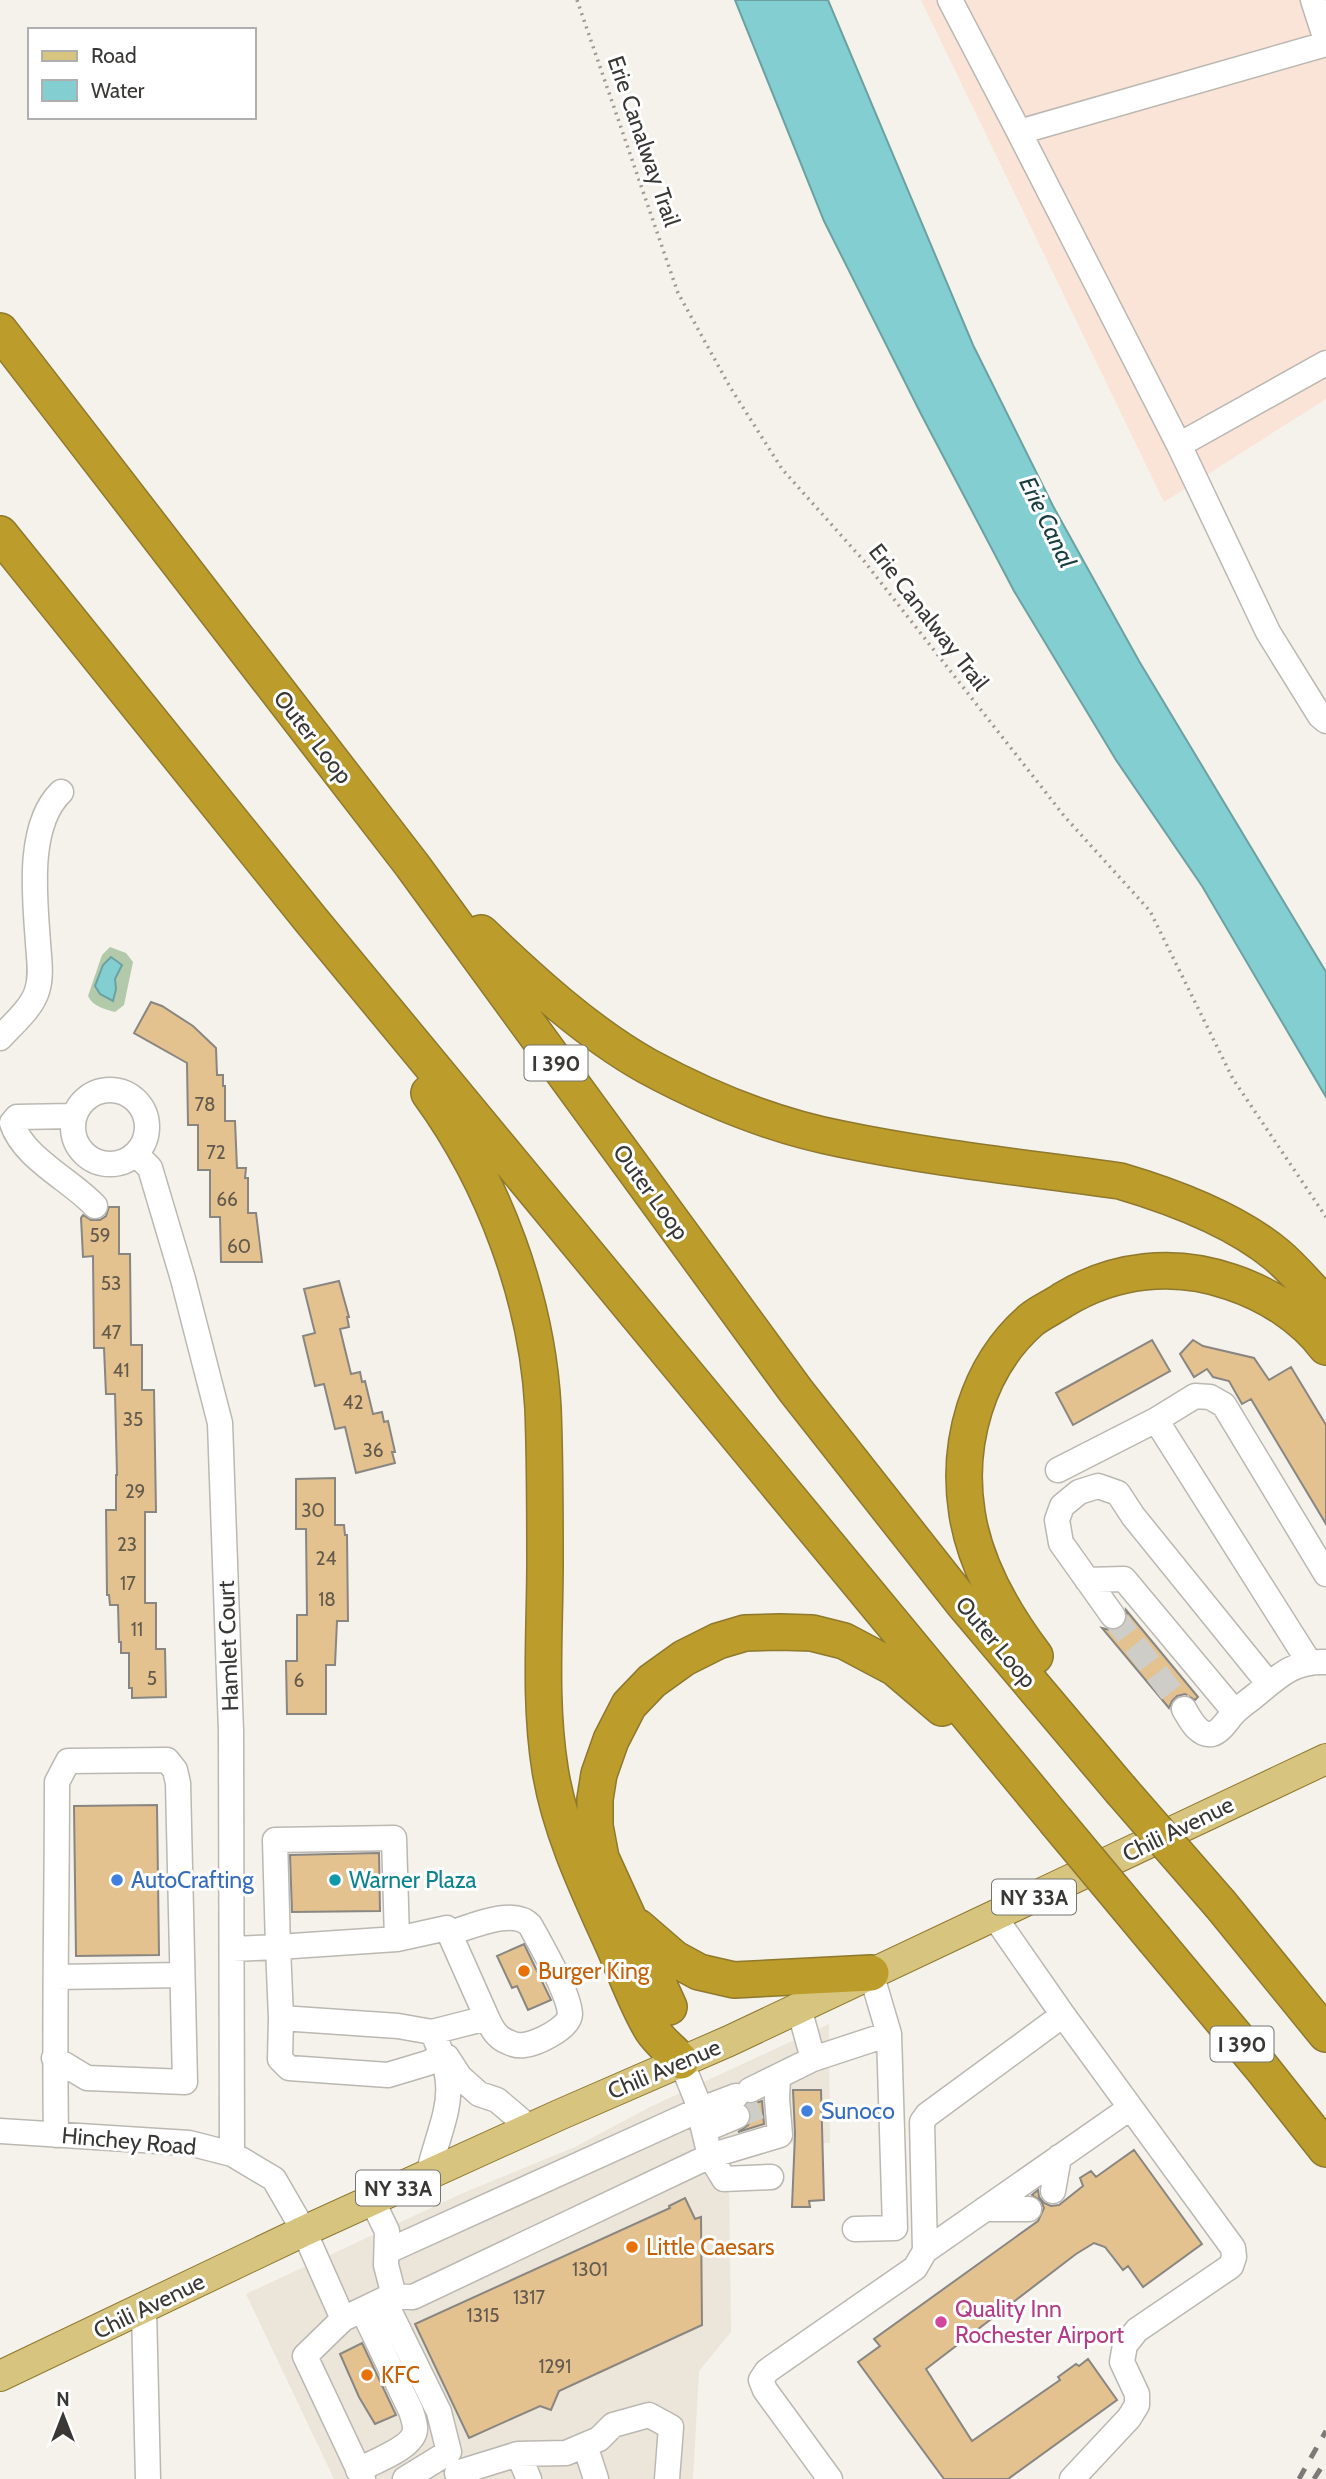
<svg xmlns="http://www.w3.org/2000/svg" width="1326" height="2479" viewBox="0 0 1326 2479" font-family="Cabin,sans-serif">
<rect width="100%" height="100%" fill="#f5f2ec"/>
<path fill="#ece5d9" d="M829,2024L830,2143L725,2144L729,2179L731,2332L699,2371L693,2479H334L246,2294L463,2193L575,2147L652,2106Z"/>
<path fill="#fae3d7" d="M921,0H1326V399L1164,502Z"/>
<path fill="#b2caa9" d="M110,947L126,953L133,962L124,1005L115,1012C105,1009 93,1007 88,996L102,955Z"/>
<path fill="#82ced1" stroke="#6ca1a2" stroke-width="2" d="M735,0H828L973,345L1053,506L1139,661L1326,972V1097L1202,886L1116,760L1014,591L921,414L824,221Z
M111,957L122,965L115,979L116,989L113,1001L100,994L95,986L103,965Z"/>
<path fill="#e3c290" stroke="#898681" stroke-width="2" d="M151,1002L162,1006L193,1026L216,1048L217,1075H223V1086H225V1121H235L237,1168H246L245,1178H248V1213H256L262,1262H221L220,1217H210V1170H198V1125H188L187,1063L134,1033Z
M109,1207H119V1254H130L131,1345H142V1390H154L156,1512H145V1603H156V1649H165L166,1697L132,1698V1688H129V1653H121V1642H119L118,1605H110L109,1595H107L106,1510H116V1475H117L115,1394H106L104,1348H94L93,1256L83,1257L81,1218L83,1215L91,1220H100L106,1216Z
M339,1281L349,1317H347L349,1327L340,1329L351,1374L360,1372L362,1382L365,1381L373,1414L382,1412L384,1422L388,1421L395,1452H392L395,1463L356,1473L345,1427L335,1429L324,1384L315,1386L303,1336L315,1333L304,1289Z
M1152,1340L1170,1371L1073,1425L1056,1393Z
M1193,1340L1203,1346L1254,1358L1269,1380L1291,1367L1326,1425V1524L1251,1399L1242,1404L1229,1381L1213,1377L1207,1369L1194,1377L1180,1354Z
M335,1478V1525H344L345,1535H347L348,1621H337L335,1665H326V1714H287L286,1661H297V1615H307L306,1529H296V1479Z
M1126,1610L1198,1697L1195,1700L1185,1694L1177,1696L1172,1701L1169,1708L1102,1628L1114,1631L1122,1628L1127,1622Z
M157,1805L159,1955L76,1956L74,1806Z
M379,1853L380,1911L292,1912L290,1855Z
M524,1944L551,2000L528,2010L517,1986L512,1988L497,1956Z
M793,2090H821L824,2200L809,2201L810,2207H792L795,2134Z
M762,2101L764,2124L738,2132L748,2125L752,2118L748,2105Z
M1134,2150L1202,2244L1143,2287L1128,2266L1123,2270L1105,2247L1094,2243L1076,2254L926,2369L972,2441L1060,2380L1058,2377L1076,2364L1079,2366L1088,2359L1117,2400L1008,2479H944L858,2362L880,2346L874,2339L1038,2221L1044,2208L1041,2201L1032,2195L1038,2190L1039,2197L1044,2203L1051,2206L1059,2205L1083,2186L1080,2178L1091,2171L1096,2177Z
M685,2198L695,2219L701,2217L702,2325L559,2391L551,2410L540,2406L469,2438L415,2324L670,2208L669,2206Z
M362,2343L396,2415L375,2424L359,2397L340,2354Z"/>
<g fill="none" stroke-linecap="round" stroke-linejoin="round">
<path stroke="#cfcdc8" stroke-width="24" stroke-dasharray="24 12" stroke-linecap="butt" d="M1113,1616L1184,1709
M737,2116L766,2104"/>
<defs>
<path id="minor" d="M950,0L1019,132
M1313,0L1326,40
M1326,44L1019,132L1179,445L1268,632L1320,716L1326,721
M1179,445L1326,363
M0,1038C12,1025 32,1008 37,991C42,976 39,959 38,943C35,899 26,826 61,792
M73 1127a37 37 0 1 1 74 0a37 37 0 1 1-74 0Z
M74,1116L17,1117L12,1123C23,1158 71,1180 95,1206
M136,1154L150,1168L183,1279L220,1423L231,1731L232,2154
M1156,1420L1309,1662
M1058,1470L1156,1420L1195,1396L1210,1397L1224,1405L1326,1574
M1087,1580L1124,1579L1235,1712
M1113,1616L1061,1543L1057,1520L1062,1506L1079,1492L1098,1486L1118,1493L1133,1516L1269,1684
M1184,1709C1190,1719 1198,1736 1212,1734C1220,1732 1227,1721 1232,1715C1239,1707 1249,1701 1257,1694C1280,1675 1294,1661 1325,1662
M994,1916L1063,2015L1233,2248L1234,2257L1231,2266L1137,2330L1125,2345L1122,2362L1137,2394V2405L1129,2418L1072,2479
M450,1933C471,1927 513,1907 530,1925C541,1945 569,1993 570,2014C570,2028 536,2044 524,2045C519,2046 512,2044 508,2042C497,2038 492,2029 487,2018
M397,1939L394,1838L275,1840L278,1947L397,1939L447,1928L487,2018L432,2032
M232,1949L278,1947L281,2018L398,2026L432,2032C463,2094 443,2113 428,2175
M56,1977L182,1975
M281,2018L280,2059L289,2068L388,2075L428,2063L443,2055
M447,2057L460,2077L479,2094L497,2100L530,2128
M54,2058L87,2078L185,2082L178,1783L175,1770L167,1760L68,1761L57,1782C57,1899 54,2017 56,2135
M813,2059L889,2034L871,1973
M750,2090L813,2059L799,2008
M704,2130L737,2116
M0,2131L189,2143L232,2154L274,2179L304,2231L343,2319L391,2296L393,2292L386,2265L387,2231L372,2200
M771,2177L724,2179L710,2156L780,2135L777,2099L778,2077
M1053,2191L1059,2157
M985,2209H1029
M855,2229L895,2228L889,2034
M388,2251L699,2110L696,2098L681,2061
M925,2251L1130,2108
M391,2296L413,2297L710,2156L699,2110L736,2096
M384,2300L439,2412L449,2452L405,2479
M144,2309L148,2479
M343,2319L305,2356L363,2479
M585,2445L596,2479
M518,2454L529,2479
M358,2470C373,2462 416,2447 415,2428C415,2423 413,2417 411,2411L363,2311
M457,2473L518,2454L566,2453L599,2439L613,2425L649,2415L671,2427L667,2479
M830,2479L765,2390L761,2380L767,2371L915,2268L925,2251L922,2122L927,2115L1063,2015"/>
<path id="major" d="M0,2376L304,2231L559,2115L729,2041L1326,1759"/>
<path id="highway" d="M0,331L412,865L796,1391L963,1603L1120,1789
M0,534L311,920L1055,1820
M481,933C530,980 588,1033 647,1066C706,1098 774,1126 841,1139C932,1158 1027,1168 1120,1181C1171,1196 1235,1220 1277,1255C1295,1270 1310,1289 1326,1306
M429,1093C494,1182 537,1298 543,1408C545,1459 545,1511 545,1562C545,1631 539,1700 550,1769C559,1827 586,1885 610,1938C624,1968 635,2002 652,2030C659,2041 672,2051 681,2061
M1035,1656C1004,1615 975,1565 967,1513C956,1444 977,1367 1031,1320C1041,1312 1053,1307 1063,1300C1114,1269 1174,1262 1231,1282C1267,1294 1303,1316 1326,1347
M1221,1905L1326,2034
M638,1927L675,1959L699,1972L734,1980L871,1973
M1155,1940L1262,2068L1326,2149
M669,2007L601,1858L595,1826V1799L599,1774L611,1740L629,1705L652,1681L684,1658L718,1641L745,1633L780,1632L812,1633L844,1641L895,1668L942,1708"/>
</defs>
<use href="#minor" stroke="#bbb8b2" stroke-width="27"/>
<use href="#major" stroke="#8e792e" stroke-width="32"/>
<use href="#highway" stroke="#8e792e" stroke-width="38"/>
<path stroke="#9c9a96" stroke-width="3.5" stroke-dasharray="2 5" stroke-linecap="butt" d="M577,0L678,293L730,387L782,469L864,561L1065,817L1150,911L1233,1079L1326,1217"/>
<use href="#minor" stroke="#fff" stroke-width="24"/>
<use href="#major" stroke="#d7c47f" stroke-width="30"/>
<use href="#highway" stroke="#bc9c2a" stroke-width="35"/>
<path stroke="#7b7a76" stroke-width="5" stroke-dasharray="12 12" stroke-linecap="butt" d="M1299,2479L1326,2431
M1314,2479L1326,2460"/>
<defs>
<path id="highway-bridge" d="M1120,1789L1221,1905
M1055,1820L1155,1940"/>
</defs>
<use href="#highway-bridge" stroke="#8e792e" stroke-width="38" stroke-linecap="butt"/>
<use href="#highway-bridge" stroke="#bc9c2a" stroke-width="35"/>
</g>
<g fill="#3f7fe0" stroke="#fff" stroke-width="2.5">
<circle cx="117" cy="1880" r="7"/>
<circle cx="807" cy="2111" r="7"/>
</g>
<circle fill="#0f9aa8" stroke="#fff" stroke-width="2.5" cx="335" cy="1880" r="7"/>
<g fill="#e8710a" stroke="#fff" stroke-width="2.5">
<circle cx="524" cy="1971" r="7"/>
<circle cx="632" cy="2247" r="7"/>
<circle cx="367" cy="2375" r="7"/>
</g>
<circle fill="#d1479c" stroke="#fff" stroke-width="2.5" cx="941" cy="2322" r="7"/>
<g text-anchor="middle" dominant-baseline="central" stroke-width="6" stroke-linejoin="round" paint-order="stroke">
<g font-size="19" fill="#645a4c">
<text x="205" y="1104">78</text>
<text x="216" y="1152">72</text>
<text x="227" y="1199">66</text>
<text x="100" y="1235">59</text>
<text x="239" y="1246">60</text>
<text x="111" y="1283">53</text>
<text x="111" y="1332">47</text>
<text x="121" y="1370">41</text>
<text x="353" y="1402">42</text>
<text x="133" y="1419">35</text>
<text x="373" y="1450">36</text>
<text x="135" y="1491">29</text>
<text x="313" y="1510">30</text>
<text x="127" y="1544">23</text>
<text x="326" y="1558">24</text>
<text x="128" y="1583">17</text>
<text x="327" y="1599">18</text>
<text x="137" y="1629">11</text>
<text x="152" y="1678">5</text>
<text x="299" y="1680">6</text>
<text x="590" y="2269">1301</text>
<text x="529" y="2297">1317</text>
<text x="483" y="2315">1315</text>
<text x="555" y="2366">1291</text>
</g>
<g fill="#fff" stroke="#747472" stroke-width="2">
<rect x="524.5" y="1045.5" width="63" height="35" rx="5"/>
<rect x="992" y="1879.5" width="84" height="35" rx="5"/>
<rect x="1210.5" y="2026.5" width="63" height="35" rx="5"/>
<rect x="356" y="2170.5" width="84" height="35" rx="5"/>
</g>
<g font-size="21" font-weight="bold" fill="#393836">
<text x="556" y="1063">I 390</text>
<text x="1034" y="1897">NY 33A</text>
<text x="1242" y="2044">I 390</text>
<text x="398" y="2188">NY 33A</text>
</g>
<g font-size="23" fill="#393836" stroke="#fff">
<text transform="translate(644 141) rotate(71)">Erie Canalway Trail</text>
<text transform="translate(929 617) rotate(52)">Erie Canalway Trail</text>
<text transform="translate(313 737) rotate(52)">Outer Loop</text>
<text transform="translate(651 1192) rotate(54)">Outer Loop</text>
<text transform="translate(996 1642) rotate(50)">Outer Loop</text>
<text transform="translate(228 1646) rotate(-92)">Hamlet Court</text>
<text transform="translate(1178 1829) rotate(-26)">Chili Avenue</text>
<text transform="translate(664 2069) rotate(-23)">Chili Avenue</text>
<text transform="translate(129 2141) rotate(5)">Hinchey Road</text>
<text transform="translate(149 2306) rotate(-26)">Chili Avenue</text>
</g>
<g font-size="23" fill="#366cbe" stroke="#fff" text-anchor="start">
<text x="131" y="1880">AutoCrafting</text>
<text x="821" y="2111">Sunoco</text>
</g>
<g font-size="23" fill="#0d838f" stroke="#fff" text-anchor="start">
<text x="349" y="1880">Warner Plaza</text>
</g>
<g font-size="23" fill="#c56008" stroke="#fff" text-anchor="start">
<text x="538" y="1971">Burger King</text>
<text x="646" y="2247">Little Caesars</text>
<text x="381" y="2375">KFC</text>
</g>
<g font-size="23" fill="#b23c85" stroke="#fff" text-anchor="start">
<text x="955" y="2309">Quality Inn<tspan x="955" dy="26">Rochester Airport</tspan></text>
</g>
<g font-size="24" font-style="italic" fill="#183d3f" stroke="#fff">
<text transform="translate(1048 522) rotate(64)">Erie Canal</text>
</g>
</g>
<rect x="28" y="28" width="228" height="91" fill="#ffffff" stroke="#b0afaf" stroke-width="2"/>
<rect x="42" y="51" width="35" height="10" fill="#d7c47f" stroke="#b0afaf" stroke-width="2"/>
<text x="91" y="63" font-size="21" fill="#393836">Road</text>
<rect x="42" y="80" width="35" height="21" fill="#82ced1" stroke="#b0afaf" stroke-width="2"/>
<text x="91" y="98" font-size="21" fill="#393836">Water</text>
<g transform="translate(63 2416)" stroke="#ffffff" stroke-width="5" paint-order="stroke">
<path d="M0-5L12 26L0 18L-12 26Z" fill="#393836"/>
<text y="-10" font-size="19" font-weight="bold" text-anchor="middle" fill="#393836">N</text>
</g>
</svg>
